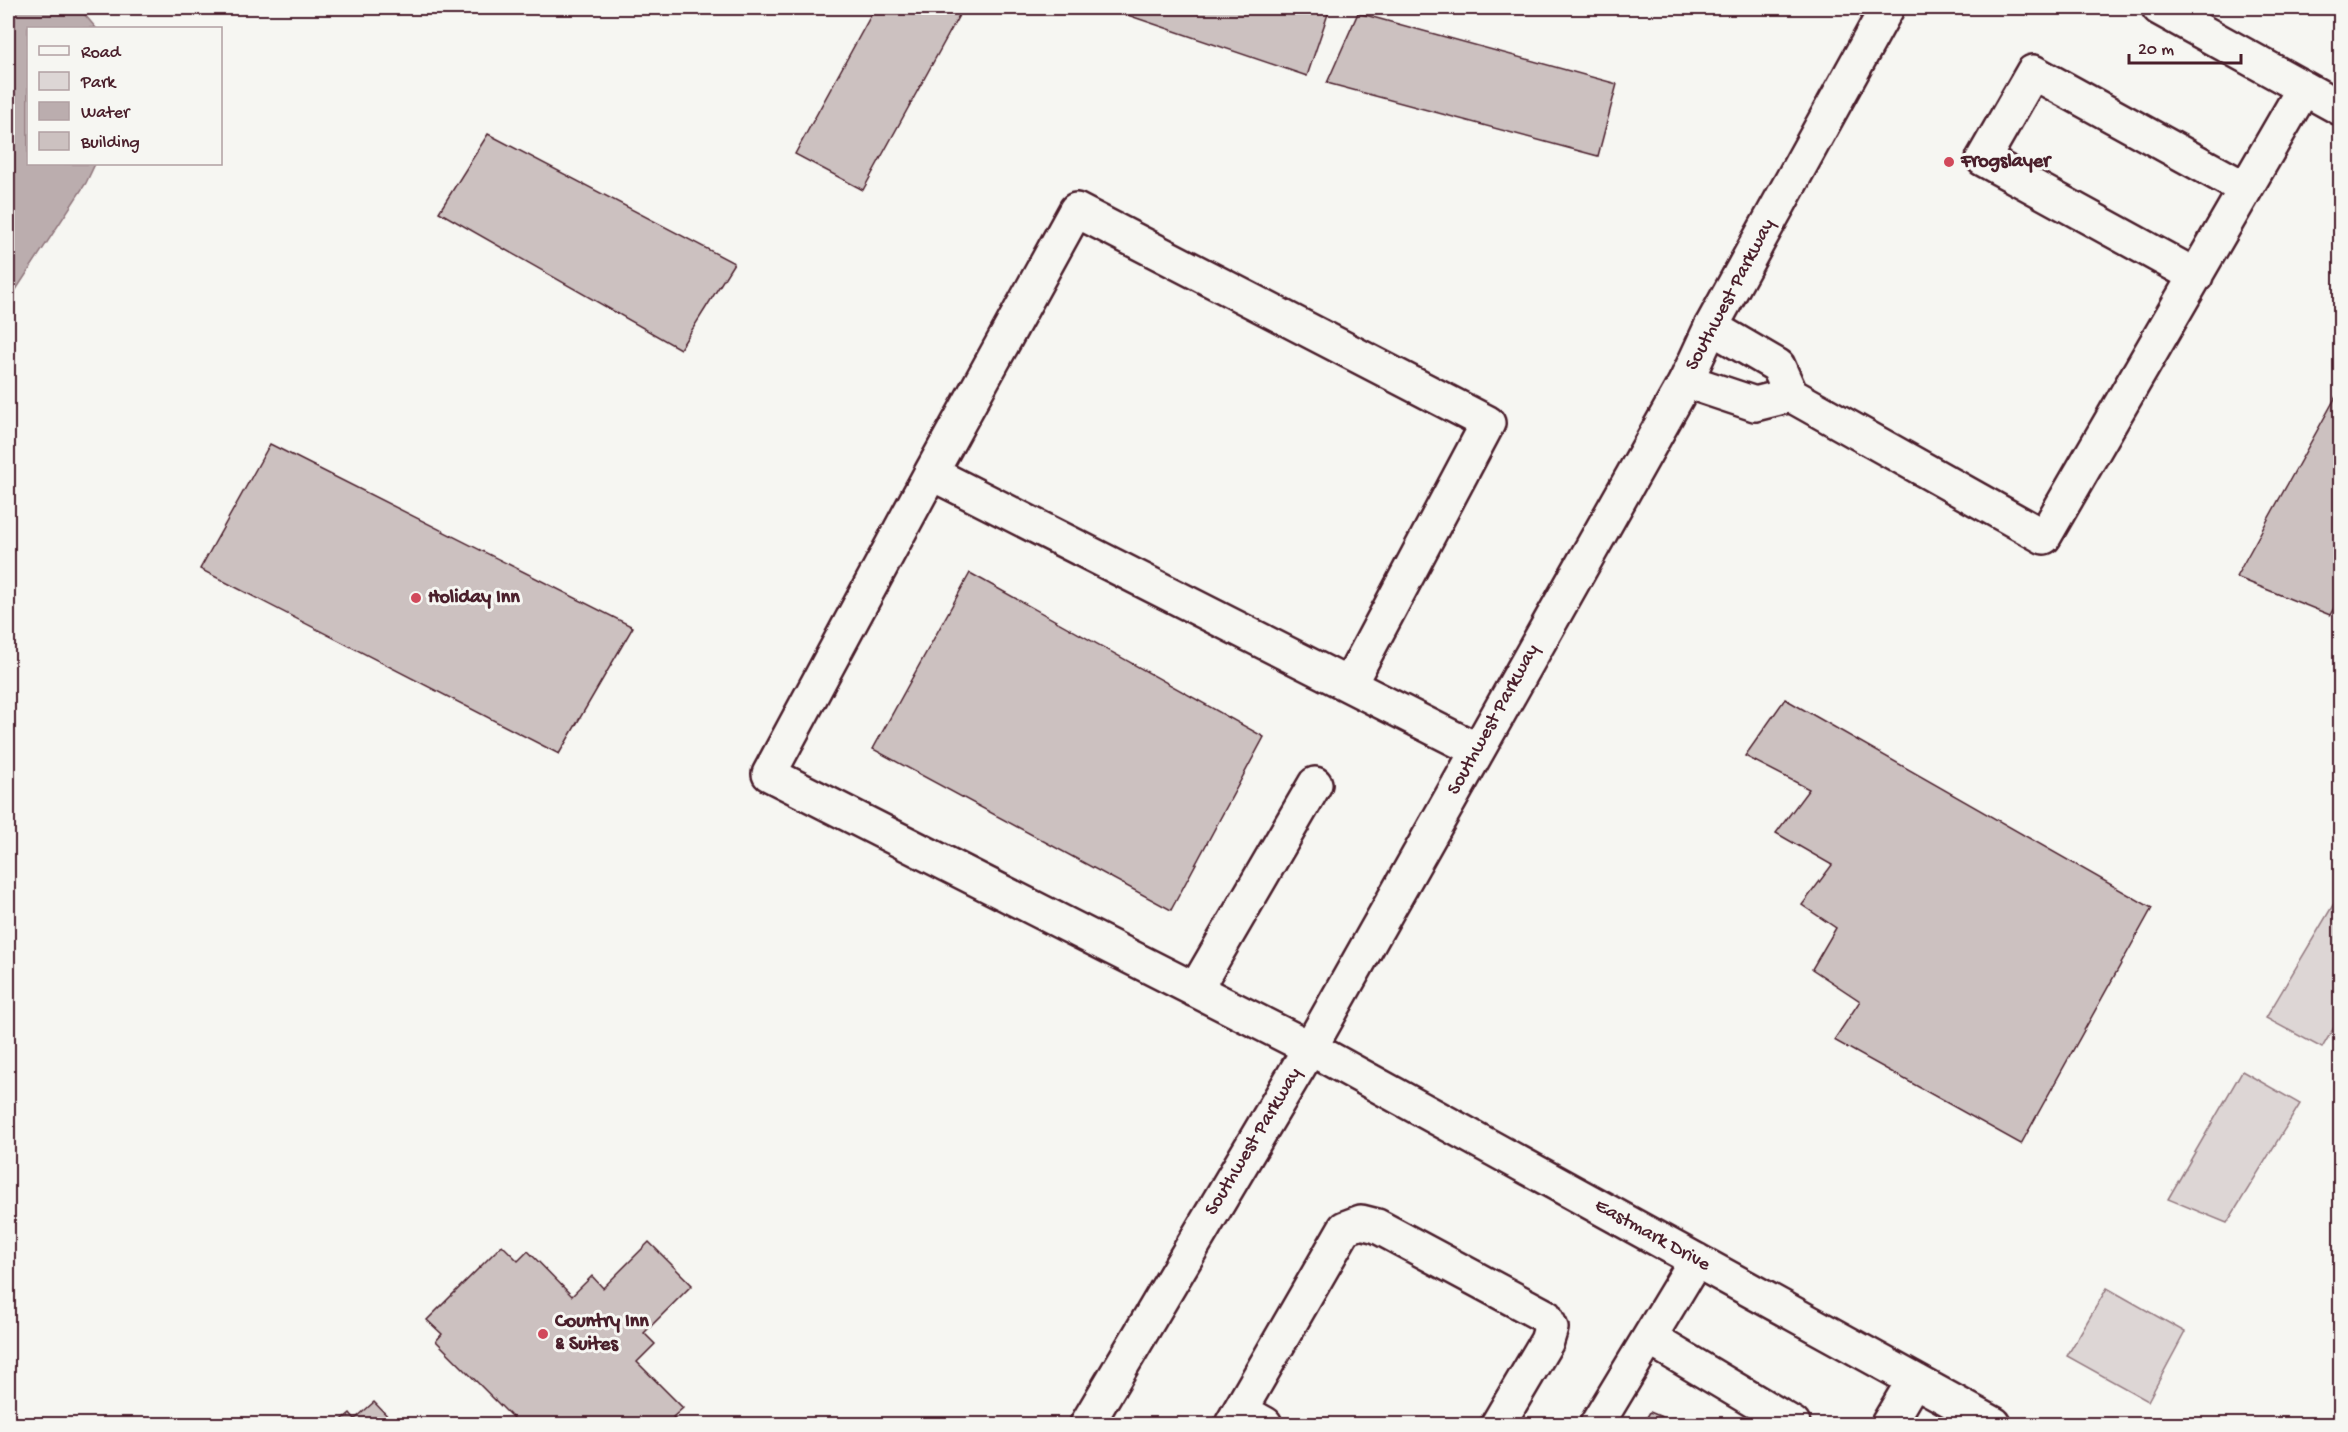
<svg xmlns="http://www.w3.org/2000/svg" width="2348" height="1432" viewBox="0 0 2348 1432" font-family="'Gochi Hand',sans-serif">
<rect width="100%" height="100%" fill="#f6f6f2"/>
<filter id="ink" filterUnits="userSpaceOnUse"><feTurbulence type="fractalNoise" baseFrequency=".0167" numOctaves="2"/><feDisplacementMap in="SourceGraphic" scale="12" xChannelSelector="R" yChannelSelector="G"/><feConvolveMatrix kernelMatrix="1 2 1 2 8 2 1 2 1" color-interpolation-filters="sRGB"/></filter>
<g filter="url(#ink)">
<path fill="#ddd6d5" stroke="#947a80" stroke-width="1.5" d="M2336,900L2340,902V1017L2322,1048L2266,1018Z
M2242,1071L2300,1104L2227,1223L2168,1199Z
M2107,1288L2185,1332L2148,1401L2067,1356Z"/>
<path fill="#bbadae" stroke="#8e747a" stroke-width="1.5" d="M8,8H79L96,28H28V164H95L86,183L8,302Z"/>
<path fill="#ccc1c0" stroke="#4a1f2b" stroke-width="1.5" d="M875,8H963L863,190L795,154Z
M1107,8H1330L1307,76Z
M1358,13L1617,84L1598,156L1327,83Z
M488,134L734,263L680,349L439,212Z
M2338,393L2340,395V597L2330,615L2236,577Z
M270,444L633,627L559,754L200,569Z
M970,573L1264,737L1171,910L873,749Z
M1785,699L2152,908L2021,1144L1834,1040L1860,1001L1812,969L1836,928L1802,905L1832,865L1776,833L1809,789L1745,756Z
M649,1242L692,1285L644,1333L655,1344L637,1362L683,1408L673,1417L681,1424H519L436,1341L442,1334L427,1320L502,1245L518,1261L528,1251L572,1296L592,1276L603,1288Z
M374,1402L395,1424H337L350,1413L355,1419Z
M1650,1412L1679,1424H1643Z"/>
<g fill="none" stroke-linecap="round" stroke-linejoin="round">
<defs>
<path id="minor" d="M2159,8L2340,108
M2196,276L1983,159L2033,72L2244,188
M1711,327L1778,366L1791,395L2044,537L2304,88
M1686,381L1755,404L1791,395
M931,473L1477,750
M1349,685L1488,423L1076,210L931,473L769,774L1310,1048L1994,1424
M1195,990L1315,784
M1649,1338L1793,1424
M1240,1410L1265,1424
M1232,1424L1345,1228L1361,1222L1377,1226L1545,1316L1551,1328L1547,1341L1498,1424
M1597,1424L1696,1260
M1888,1424L1914,1380"/>
<path id="major" d="M1087,1424L1310,1048L1686,381L1711,327L1887,8"/>
</defs>
<use href="#minor" stroke="#4a1f2b" stroke-width="38"/>
<use href="#major" stroke="#4a1f2b" stroke-width="38"/>
<use href="#minor" stroke="#f6f6f2" stroke-width="33"/>
<use href="#major" stroke="#f6f6f2" stroke-width="33"/>
</g>
</g>
<g fill="#d1495b" stroke="#f6f6f2" stroke-width="2">
<circle cx="1949" cy="162" r="6"/>
<circle cx="416" cy="598" r="6"/>
<circle cx="543" cy="1334" r="6"/>
</g>
<g text-anchor="middle" dominant-baseline="central" stroke-width="6" stroke-linejoin="round" paint-order="stroke">
<g font-size="20" font-weight="bold" fill="#4a1f2b" stroke="#f6f6f2" text-anchor="start">
<text x="1961" y="162">Frogslayer</text>
<text x="428" y="598">Holiday Inn</text>
<text x="555" y="1322">Country Inn<tspan x="555" dy="23">&amp; Suites</tspan></text>
</g>
<g font-size="20" fill="#4a1f2b" stroke="#f6f6f2">
<text transform="translate(1731 295) rotate(-62)">Southwest Parkway</text>
<text transform="translate(1494 720) rotate(-61)">Southwest Parkway</text>
<text transform="translate(1254 1142) rotate(-59)">Southwest Parkway</text>
<text transform="translate(1652 1236) rotate(29)">Eastmark Drive</text>
</g>
</g>
<rect width="2348" height="1432" fill="none" stroke="#f6f6f2" stroke-width="30"/>
<rect x="15" y="15" width="2318" height="1402" fill="none" stroke="#4a1f2b" stroke-width="2" filter="url(#ink)"/>
<rect x="27" y="27" width="195" height="138" fill="#f6f6f2" stroke="#b1a0a2" stroke-width="1.5"/>
<rect x="39" y="46" width="30" height="9" fill="#f6f6f2" stroke="#b1a0a2" stroke-width="1.5"/>
<text x="81" y="57" font-size="18" fill="#4a1f2b">Road</text>
<rect x="39" y="72" width="30" height="18" fill="#ddd6d5" stroke="#b1a0a2" stroke-width="1.5"/>
<text x="81" y="87" font-size="18" fill="#4a1f2b">Park</text>
<rect x="39" y="102" width="30" height="18" fill="#bbadae" stroke="#b1a0a2" stroke-width="1.5"/>
<text x="81" y="117" font-size="18" fill="#4a1f2b">Water</text>
<rect x="39" y="132" width="30" height="18" fill="#ccc1c0" stroke="#b1a0a2" stroke-width="1.5"/>
<text x="81" y="147" font-size="18" fill="#4a1f2b">Building</text>
<path d="M2129 54v9h112v-9" fill="none" stroke="#4a1f2b" stroke-width="3"/>
<text x="2138" y="54" font-size="18" fill="#4a1f2b" stroke="#f6f6f2" stroke-width="4.5" paint-order="stroke">20 m</text>
</svg>
